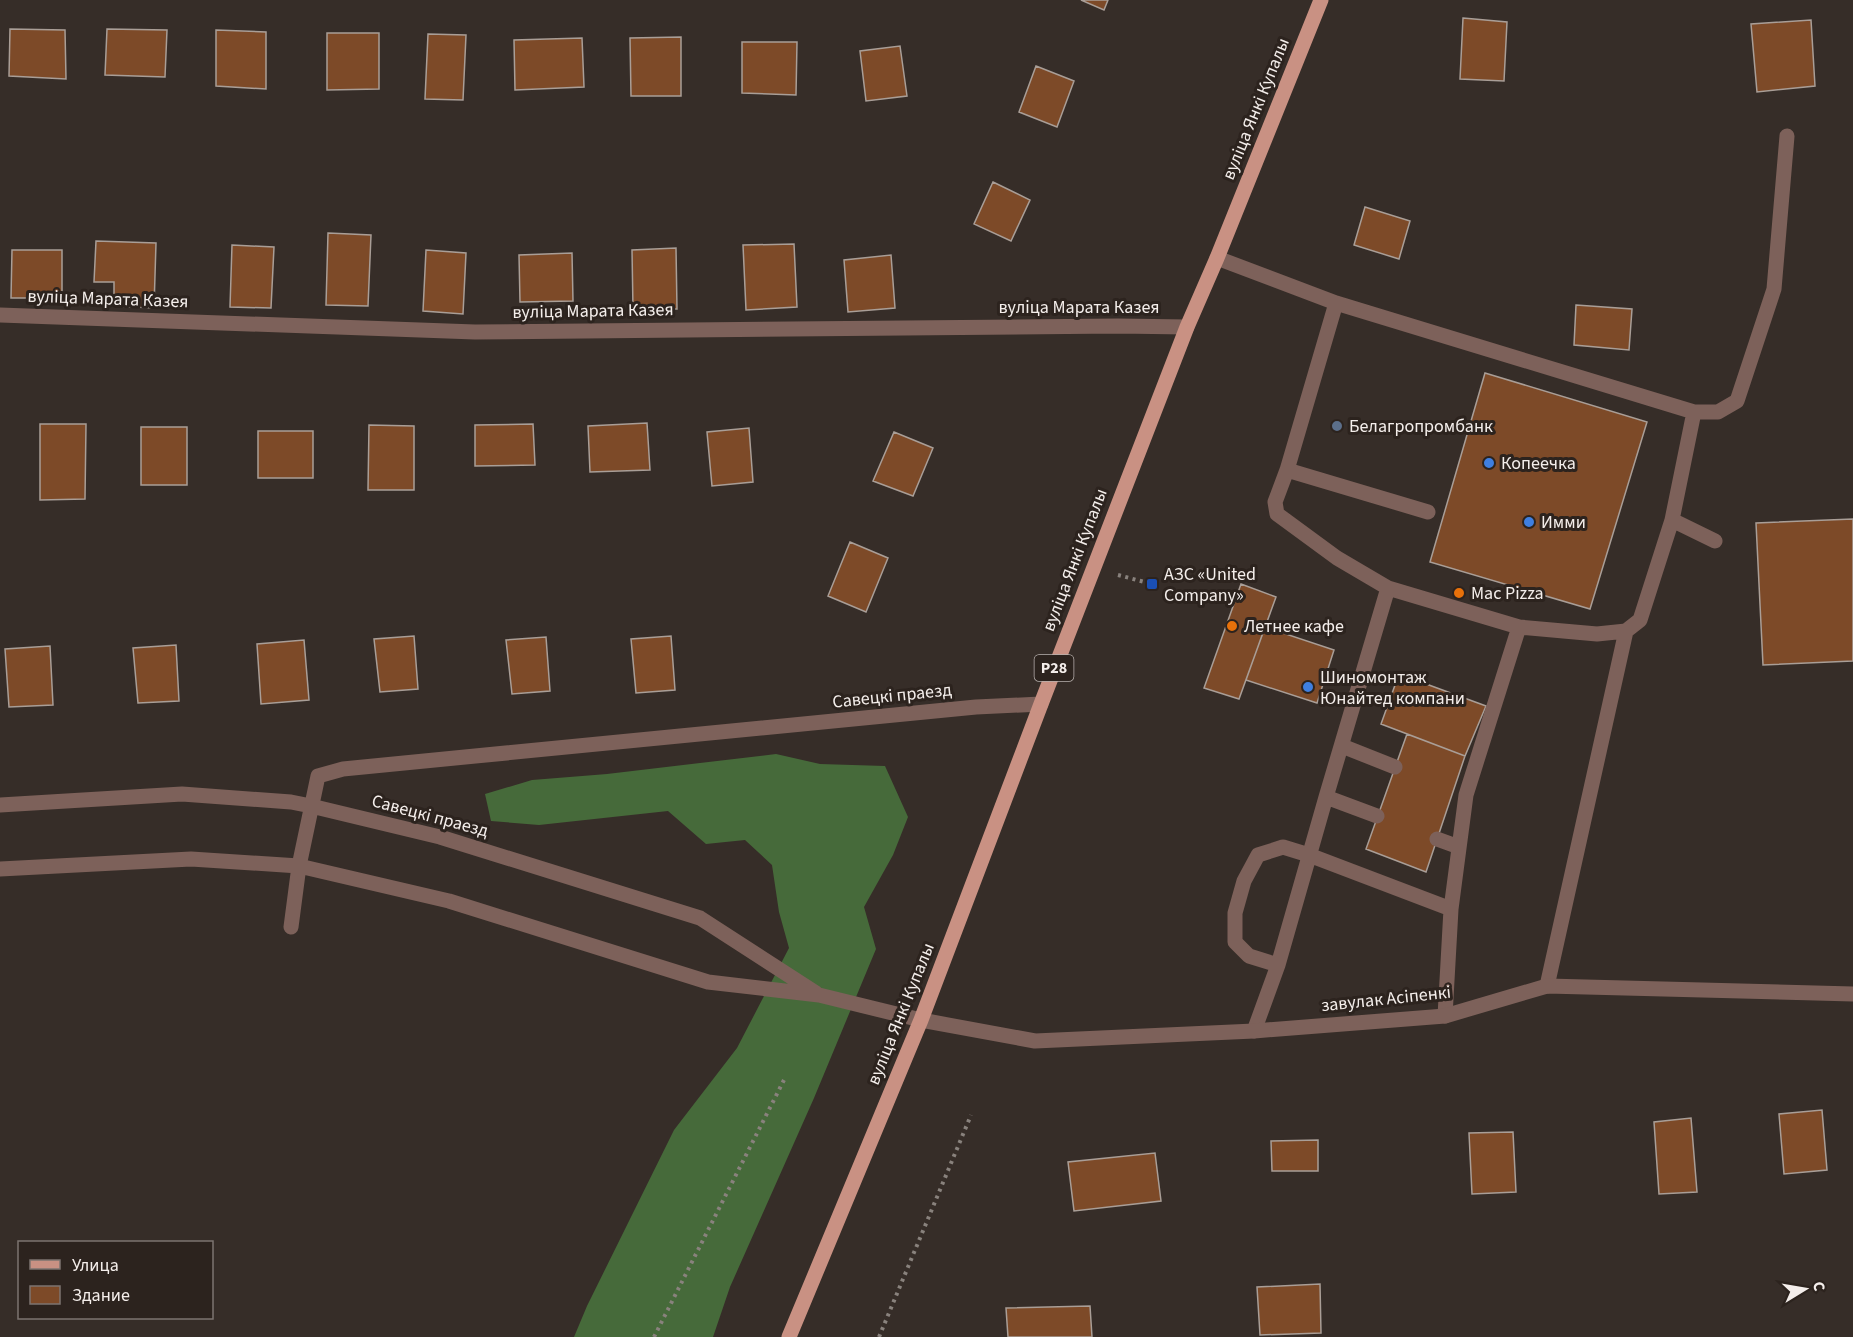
<svg xmlns="http://www.w3.org/2000/svg" width="1853" height="1337" viewBox="0 0 1853 1337" font-family="'Source Sans 3',sans-serif">
<rect width="100%" height="100%" fill="#362d28"/>
<path fill="#466a3a" d="M776,754L820,764L885,766L908,817L893,855L864,907L876,949L814,1098L730,1287L713,1337H574L587,1306L674,1130L737,1048L789,948L779,912L772,865L745,840L706,844L668,811L539,825L491,821L485,794L532,780L607,774Z"/>
<path fill="#7d4a28" stroke="#a99e97" stroke-width="1.5" d="M1081,0H1108L1104,10Z
M1463,18L1507,22L1504,81L1460,79Z
M1811,20L1815,86L1757,92L1751,24Z
M10,29L65,30L66,79L9,76Z
M107,29L167,30L165,77L105,75Z
M216,30L266,32V89L216,86Z
M327,33H379V89L327,90Z
M428,34L466,35L463,100L425,99Z
M681,37V96H631L630,38Z
M582,38L584,87L515,90L514,40Z
M742,42H797L796,95L742,93Z
M900,46L907,96L866,101L860,51Z
M1036,66L1074,81L1057,127L1019,112Z
M993,182L1030,200L1011,241L974,224Z
M1365,207L1410,221L1399,259L1354,245Z
M328,233L371,235L368,306L326,305Z
M96,241L156,243L154,308L114,306V282H94Z
M794,244L797,307L746,310L743,245Z
M232,245L274,247L271,308L230,307Z
M676,248L677,309H633L632,250Z
M12,250H62V298H11Z
M426,250L466,253L463,314L423,311Z
M572,253L573,301L520,302L519,255Z
M891,255L895,308L848,312L844,260Z
M1576,305L1632,309L1629,350L1574,345Z
M1485,373L1647,422L1590,609L1430,562Z
M647,423L650,470L590,472L588,426Z
M40,424H86L85,499L40,500Z
M533,424L535,465L475,466V425Z
M369,425L414,426V490H368Z
M141,427H187V485H141Z
M749,428L753,482L712,486L707,432Z
M258,431H313V478H258Z
M894,432L933,448L913,496L873,481Z
M1853,519V661L1763,665L1756,523Z
M850,542L888,558L866,612L828,596Z
M1241,584L1276,597L1239,699L1204,688Z
M1265,627L1334,650L1317,703L1246,680Z
M414,636L418,689L380,692L374,639Z
M671,636L675,690L636,693L631,639Z
M546,637L550,691L512,694L506,640Z
M304,640L309,700L261,704L257,644Z
M176,645L179,701L138,703L133,648Z
M50,646L53,705L9,707L5,649Z
M1399,674L1486,706L1465,756L1381,724Z
M1407,734L1465,756L1426,872L1366,849Z
M1822,1110L1827,1170L1784,1174L1779,1114Z
M1691,1118L1697,1192L1659,1194L1654,1122Z
M1513,1132L1516,1192L1472,1194L1469,1133Z
M1318,1140V1171H1272L1271,1141Z
M1155,1153L1161,1201L1074,1211L1068,1162Z
M1320,1284L1321,1333L1260,1335L1257,1287Z
M1090,1306L1092,1337H1008L1006,1308Z"/>
<g fill="none" stroke-linecap="round" stroke-linejoin="round">
<path stroke="#89827d" stroke-width="4" stroke-dasharray="3 4.5" stroke-linecap="butt" d="M1118,575L1152,584
M654,1337L786,1076
M879,1337L971,1115"/>
<path stroke="#7d615a" stroke-width="15" d="M1217,258L1336,303
M1694,412H1718L1737,401L1774,289L1787,136
M1287,470L1428,512
M1672,520L1715,541
M1342,746L1395,767
M1326,797L1377,816
M1437,839L1459,847
M1451,909L1466,795L1519,627
M1278,965L1249,956L1235,942V913L1244,881L1258,855L1283,847L1309,855L1451,909L1445,1016
M1547,986L1626,631
M1254,1031L1278,965L1326,797L1388,588L1519,627L1597,634L1626,631L1640,620L1672,520L1694,412L1336,303L1287,470L1275,502L1277,514L1337,558L1388,588"/>
<path stroke="#7d615a" stroke-width="15" d="M0,315L475,332L1118,326L1187,327
M0,805L182,794L291,802L311,806L440,837L700,918L816,993
M0,869L191,859L299,866L449,901L708,982L819,995L921,1020L1035,1041L1254,1031L1445,1016L1547,986L1853,994
M291,927L299,866L318,776L343,769L976,707L1041,704"/>
<path stroke="#c99183" stroke-width="15" d="M789,1337L921,1020L1041,704L1187,327L1217,258L1321,0"/>
</g>
<circle fill="#5c6f8a" stroke="#2c231e" stroke-width="2" cx="1337" cy="426" r="6"/>
<g fill="#3f7fe0" stroke="#2c231e" stroke-width="2">
<circle cx="1489" cy="463" r="6"/>
<circle cx="1529" cy="522" r="6"/>
<circle cx="1308" cy="687" r="6"/>
</g>
<rect fill="#1a4fb4" stroke="#2c231e" stroke-width="2" x="1146" y="578" width="12" height="12" rx="3"/>
<g fill="#e8710a" stroke="#2c231e" stroke-width="2">
<circle cx="1459" cy="593" r="6"/>
<circle cx="1232" cy="626" r="6"/>
</g>
<g text-anchor="middle" dominant-baseline="central" stroke-width="6" stroke-linejoin="round" paint-order="stroke">
<rect fill="#2c231e" stroke="#b8b1ae" stroke-width="1.5" x="1034.5" y="655" width="39" height="26" rx="4.5"/>
<g font-size="16" font-weight="bold" fill="#f4eeeb">
<text x="1054" y="668">Р28</text>
</g>
<g font-size="18" fill="#f4eeeb" stroke="#2c231e">
<text transform="translate(1256 109) rotate(-68)">вуліца Янкі Купалы</text>
<text transform="translate(108 299) rotate(2)">вуліца Марата Казея</text>
<text x="1079" y="307">вуліца Марата Казея</text>
<text transform="translate(593 311) rotate(-1)">вуліца Марата Казея</text>
<text transform="translate(1075 560) rotate(-69)">вуліца Янкі Купалы</text>
<text transform="translate(892 696) rotate(-6)">Савецкі праезд</text>
<text transform="translate(430 816) rotate(15)">Савецкі праезд</text>
<text transform="translate(1386 999) rotate(-6)">завулак Асіпенкі</text>
<text transform="translate(901 1014) rotate(-68)">вуліца Янкі Купалы</text>
</g>
<g font-size="18" fill="#f4eeeb" stroke="#2c231e" text-anchor="start">
<text x="1349" y="426">Белагропромбанк</text>
<text x="1501" y="463">Копеечка</text>
<text x="1541" y="522">Имми</text>
<text x="1164" y="574">АЗС «United<tspan x="1164" dy="21">Company»</tspan></text>
<text x="1471" y="593">Mac Pizza</text>
<text x="1244" y="626">Летнее кафе</text>
<text x="1320" y="677">Шиномонтаж<tspan x="1320" dy="21">Юнайтед компани</tspan></text>
</g>
</g>
<rect x="18" y="1241" width="195" height="78" fill="#2c231e" stroke="#7c7470" stroke-width="1.5"/>
<rect x="30" y="1260" width="30" height="9" fill="#c99183" stroke="#7c7470" stroke-width="1.5"/>
<text x="72" y="1271" font-size="18" fill="#f4eeeb">Улица</text>
<rect x="30" y="1286" width="30" height="18" fill="#7d4a28" stroke="#7c7470" stroke-width="1.5"/>
<text x="72" y="1301" font-size="18" fill="#f4eeeb">Здание</text>
<g transform="translate(1805 1289) rotate(79)" stroke="#2c231e" stroke-width="4.5" paint-order="stroke">
<path d="M0-4.5L10 22L0 15L-10 22Z" fill="#f4eeeb"/>
<text y="-9" font-size="16" font-weight="bold" text-anchor="middle" fill="#f4eeeb">С</text>
</g>
</svg>
